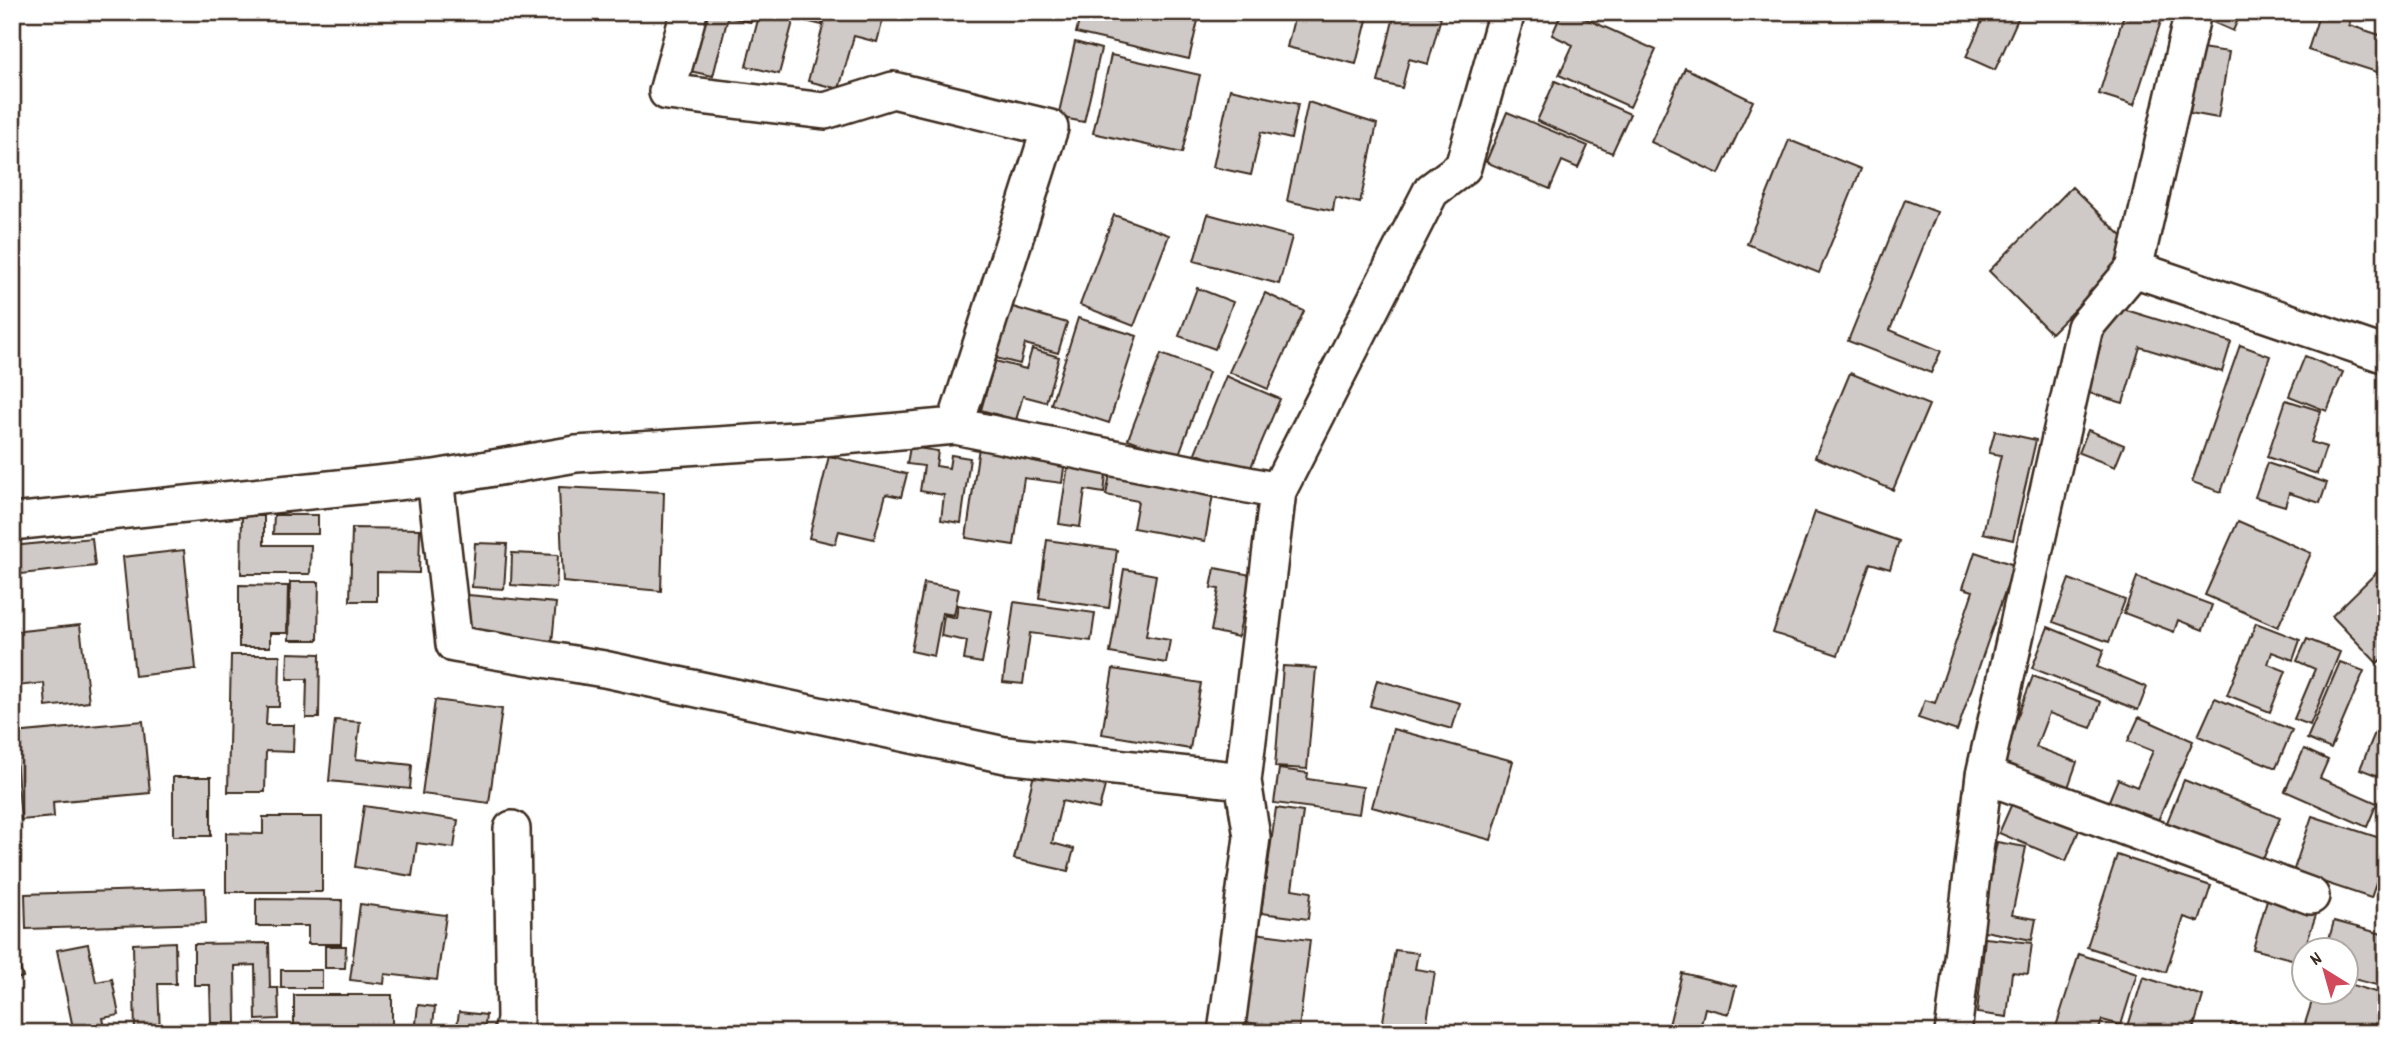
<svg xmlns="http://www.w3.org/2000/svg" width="2398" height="1045" viewBox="0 0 2398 1045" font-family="Dekko,sans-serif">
<rect width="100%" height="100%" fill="#fff"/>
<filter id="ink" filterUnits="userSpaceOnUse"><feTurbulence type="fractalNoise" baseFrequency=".0143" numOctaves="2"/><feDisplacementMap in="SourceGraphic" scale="14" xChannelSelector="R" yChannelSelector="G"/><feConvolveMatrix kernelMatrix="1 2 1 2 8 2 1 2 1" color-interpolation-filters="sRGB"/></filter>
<g filter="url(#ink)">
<path fill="#cfcac7" stroke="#3b2a1e" stroke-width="2" d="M95,12H120V17L95,15Z
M700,12H754L751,22L728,17L713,76L685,70Z
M760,12H825L822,25L794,18L779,74L746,66Z
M827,12H885L877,42L854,36L839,89L808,81Z
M1081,12H1200L1189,59L1076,33Z
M1369,12L1356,64L1287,47L1295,15L1285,12Z
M1395,12H1423L1441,17L1428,64L1409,59L1402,88L1378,82Z
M1562,12H1571L1656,50L1630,107L1559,75L1573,45L1552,35Z
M1986,12H2021L1995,70L1966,57Z
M2125,12H2145L2162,18L2134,105L2099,94Z
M2203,12H2241L2233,31L2201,17Z
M2320,12H2353L2349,25L2386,37L2383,74L2308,50Z
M1075,42L1101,49L1084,122L1058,117Z
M2201,48L2229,52L2218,118L2190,113Z
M1111,55L1200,75L1182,153L1093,133Z
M1685,68L1753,101L1719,174L1651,142Z
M1555,81L1630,114L1612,153L1537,121Z
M1230,89L1298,104L1291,139L1261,132L1251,175L1213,167Z
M1308,102L1377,124L1360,203L1335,197L1333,211L1287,201Z
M1507,112L1588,146L1578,168L1562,161L1550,189L1486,162Z
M1789,140L1861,169L1819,273L1747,244Z
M2072,187L2135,249L2051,333L1989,271Z
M1905,200L1937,212L1890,330L1941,351L1931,373L1848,341Z
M1208,214L1292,237L1279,284L1194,261Z
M1114,215L1169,235L1134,326L1080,305Z
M1197,288L1233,302L1215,349L1179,336Z
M1265,293L1304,311L1268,389L1229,372Z
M1006,305L1067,323L1058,353L1025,344L1020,364L992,357Z
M2113,306L2231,342L2222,372L2140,347L2123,403L2086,392Z
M1078,318L1137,336L1109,423L1051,404Z
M2240,345L2270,356L2221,492L2192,482Z
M1032,349L1059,357L1046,402L1023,396L1016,420L981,410L995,361L1026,369Z
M1161,354L1209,372L1178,457L1128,439Z
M2305,356L2343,372L2327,411L2289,396Z
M1850,373L1929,405L1893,490L1815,457Z
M1226,376L1280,399L1248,474L1195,453Z
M2286,400L2321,411L2311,442L2326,447L2317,474L2267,457Z
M2088,430L2124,445L2115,467L2079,453Z
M1995,431L2036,440L2013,540L1983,533L2001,455L1989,453Z
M910,447L938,451L936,466L949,468L951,455L970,458L961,523L941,520L944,495L920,491L924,466L907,464Z
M979,447L1065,460L1062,483L1024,478L1014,545L966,538Z
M829,456L907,474L901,497L886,494L874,539L839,531L835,544L809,538Z
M1069,459L1107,466L1104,493L1085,490L1080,527L1059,524Z
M2267,463L2327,483L2320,503L2289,493L2285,506L2255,497Z
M1111,469L1214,489L1205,541L1133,528L1138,501L1106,495Z
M559,487L664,492L661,591L563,582Z
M1815,512L1899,541L1890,569L1870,563L1838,655L1773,633Z
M274,515H318V534H273Z
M242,516H264V545H311L310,574H241Z
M2238,521L2311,553L2278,627L2205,595Z
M352,528L420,529L419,573L377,572V601H350Z
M92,538L95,566L12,575V546Z
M1047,540L1117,550L1109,608L1039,598Z
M475,543L507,544L504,589L472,587Z
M184,550L196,669L135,676L123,557Z
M1975,552L2014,565L1957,731L1918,718L1925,700L1935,703L1973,591L1963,588Z
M512,553L558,555L556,588L511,585Z
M1215,568L1251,575L1238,637L1211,631L1219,589L1211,588Z
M1124,569L1156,575L1146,636L1170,640L1166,663L1110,653Z
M2378,571L2386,579V655L2377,663L2332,616Z
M2137,577L2212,605L2203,630L2178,620L2174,632L2124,613Z
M2069,579L2125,600L2109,642L2053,622Z
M290,582H319L318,640H289Z
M924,583L959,589L954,615L942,613L934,656L911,651Z
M239,585L288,586L287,633H270V647H239Z
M468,595L556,603L552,642L464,634Z
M1014,602L1095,613L1091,641L1030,633L1023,684L1003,682Z
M958,605L992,611L982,663L964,660L967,641L941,636L944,615L956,618Z
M2256,623L2300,640L2293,660L2272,652L2268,664L2286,671L2270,712L2227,695Z
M80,625L89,702L46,707L44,683L17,686L12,632Z
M2048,627L2104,650L2097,667L2147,687L2138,710L2032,668Z
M2307,639L2340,652L2310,725L2294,719L2315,669L2297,661Z
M288,653L320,654L319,718H306L307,679H287Z
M231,655H280L279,707H267L266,725H294L293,752L266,751L265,792H228Z
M2340,662L2364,671L2331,749L2307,739Z
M1283,666L1316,668L1307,769L1275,767Z
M1113,669L1201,683L1190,749L1102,734Z
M2033,676L2101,702L2091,728L2049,713L2036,747L2077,762L2066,793L1998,767Z
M1377,680L1460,703L1452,729L1370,706Z
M2215,698L2292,730L2276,768L2198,736Z
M435,700L502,709L489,803L422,794Z
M2386,706V779L2360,769Z
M2139,717L2193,741L2156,825L2108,803L2118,779L2137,787L2153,751L2128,741Z
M335,720L360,722L356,759L412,765L410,789L329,781Z
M143,721L150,793L53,802L54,817L21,820L14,733Z
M1393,729L1513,761L1491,840L1372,807Z
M2304,749L2328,760L2320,778L2377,803L2367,827L2285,791Z
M1279,769L1308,773L1307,779L1363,787L1359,814L1274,803Z
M1035,770L1105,786L1099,809L1062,801L1052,843L1074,849L1068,871L1014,859Z
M173,777H211V836H173Z
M2184,780L2280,818L2262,862L2166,825Z
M2013,801L2080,828L2066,861L1999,833Z
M364,806L458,820L454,848L417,843L412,876L355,867Z
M1276,808L1303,812L1292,889L1311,892L1308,919L1261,913Z
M2312,816L2386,840V854L2371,898L2293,872Z
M263,817H322V892H226V833L263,834Z
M1997,842L2026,847L2012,915L2036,919L2032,940L1979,930Z
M2117,855L2211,886L2199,922L2184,917L2166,972L2087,947Z
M205,888L206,923L26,929L25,894Z
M2268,896L2318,909L2304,950L2303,962L2253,949Z
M256,899L342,900L341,944H308V926H256Z
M360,904L446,915L437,980L385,974L384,984L350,980Z
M2334,921L2386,935L2384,987L2346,977V950H2326Z
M1254,933L1310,940L1299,1029L1243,1022Z
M1985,938L2032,943L2028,974L2012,972L2007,1017L1977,1013Z
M175,942L176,984H158L160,1033H135L133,944Z
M269,943L270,988H278L279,1019L256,1020L255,965L235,966L236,1023H211L210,985H194V944Z
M88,944L96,982L112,979L119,1015L103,1018L106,1033H74L57,950Z
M325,946H346L345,968H325Z
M1395,950L1418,953L1415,969L1435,972L1425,1033H1381Z
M12,953H15L23,977L12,980Z
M2079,954L2137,973L2121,1025L2102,1020L2098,1033H2054Z
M281,970H322V988H281Z
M1682,973L1736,986L1729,1014L1705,1008L1699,1033H1667Z
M2143,977L2203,996L2192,1033H2126Z
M2346,983L2385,995L2373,1033H2302L2315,992H2346Z
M294,995H392V1033H294Z
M418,1005L435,1007L432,1033H415Z
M459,1012L486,1015L484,1033H456Z
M2231,1023L2262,1033H2228Z"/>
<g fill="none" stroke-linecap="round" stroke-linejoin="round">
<defs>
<path id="street" d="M689,12L667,92L825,111L893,90L1050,128L955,426
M2134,269L2386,355
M435,478L454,644L604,669L1005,755L1243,781
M12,522L435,478L576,454L811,439L955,426L1278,491
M1984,775L2311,896
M512,829L515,1020L512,1033
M1226,1033L1252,837L1243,781L1278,491L1431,191L1463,167L1507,12
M1953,1033L1984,775L2085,327L2134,269L2193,12"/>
</defs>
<use href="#street" stroke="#3b2a1e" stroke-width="40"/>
<use href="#street" stroke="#fff" stroke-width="35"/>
</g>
</g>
<rect width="2398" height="1045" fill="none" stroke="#fff" stroke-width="42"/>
<rect x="21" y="21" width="2356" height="1003" fill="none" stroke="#3b2a1e" stroke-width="2.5" filter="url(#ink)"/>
<g transform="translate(2325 971) rotate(323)"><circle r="33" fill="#ffffff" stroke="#b1aaa5" stroke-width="2"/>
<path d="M0-5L12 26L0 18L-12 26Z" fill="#d1495b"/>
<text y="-10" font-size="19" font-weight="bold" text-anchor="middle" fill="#3b2a1e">N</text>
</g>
</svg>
